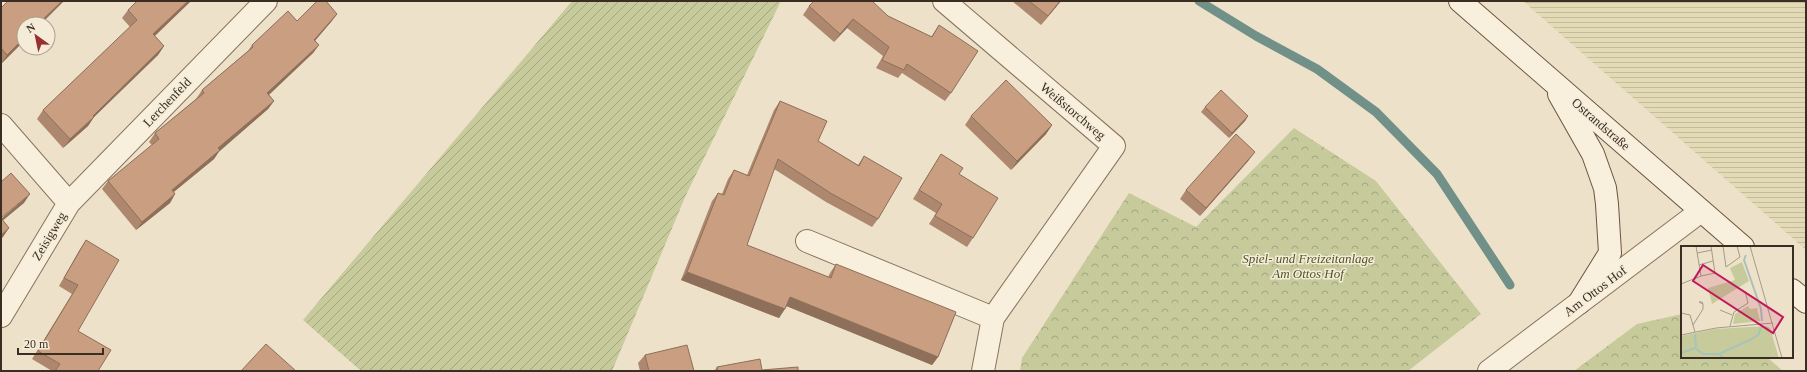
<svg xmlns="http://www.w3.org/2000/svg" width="1807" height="372" viewBox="0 0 1807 372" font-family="Georgia,serif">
<defs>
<pattern id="farmland-rules" width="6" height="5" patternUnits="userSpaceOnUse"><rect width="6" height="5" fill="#e3dbb6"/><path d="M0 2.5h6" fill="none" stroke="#c4bc9c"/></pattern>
<pattern id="park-crowns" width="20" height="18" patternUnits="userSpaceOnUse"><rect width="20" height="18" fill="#c7cb9c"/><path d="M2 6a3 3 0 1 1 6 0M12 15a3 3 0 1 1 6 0" fill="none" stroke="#a3a57f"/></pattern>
<pattern id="garden-furrows" width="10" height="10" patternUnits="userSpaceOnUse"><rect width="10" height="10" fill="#c7cb9c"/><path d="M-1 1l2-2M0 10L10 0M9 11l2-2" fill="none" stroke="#a3a57f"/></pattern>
</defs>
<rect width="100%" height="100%" fill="#ede2c9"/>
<path fill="url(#farmland-rules)" d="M1523,1H1806V250Z"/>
<path fill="url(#park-crowns)" d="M1294,128L1376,181L1481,314L1408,371H1020L1022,358L1129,193L1196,227Z
M1682,314V357H1767L1783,371H1574L1637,324Z"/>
<path fill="url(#garden-furrows)" d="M572,1H781L686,195L612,371H361L303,320Z"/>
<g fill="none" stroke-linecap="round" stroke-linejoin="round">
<path stroke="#709088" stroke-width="9" d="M1199,1L1256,36L1317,69L1376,112L1437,174L1510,285"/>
<defs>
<path id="street" d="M944,1L1114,146L993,318L983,371
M1,125L69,203L1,316
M69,203L266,1
M807,241L993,318
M1489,371L1701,211"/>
<path id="secondary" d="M1460,1L1743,247
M1559,94L1593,154L1605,188L1607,204L1610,253L1579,303
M1792,290L1806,302"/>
</defs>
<use href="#street" stroke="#89745e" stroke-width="24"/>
<use href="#secondary" stroke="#6b5541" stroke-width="24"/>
<use href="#street" stroke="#f8efdc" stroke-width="22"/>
<use href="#secondary" stroke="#f8efdc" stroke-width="22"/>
</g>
<path fill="#ae886e" d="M137,1H191L155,36L164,46L158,55L94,117L88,126L63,148L37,119L43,110L130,27L122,18L128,10Z
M1012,1H1061L1041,25Z
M809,6L888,16L931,37L939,25L951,93L945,101L902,73L898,78L876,68L883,56L847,28L834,42L803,15Z
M1,8L24,24V41L1,64Z
M337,14L331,22L315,40L319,45L313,53L269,95L274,101L268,109L220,150L214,159L174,192L175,194L170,203L136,230L102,189L108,181L152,145L149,142L155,133L196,99L202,90L248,51L252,45Z
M780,101L818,141L858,165L864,156L878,219L872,227L826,202L774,169L747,245L828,277L830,273L836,264L938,357L932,365L786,306L779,318L681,280L712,201L718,193L722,194L728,179L734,170L747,175L774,110Z
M1205,107L1248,116L1245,121L1229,138L1201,112Z
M971,116L1052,125L1046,134L1011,170L965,125Z
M941,154L959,174L973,238L967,247L929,224L936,213L913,199Z
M1249,160L1200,216L1180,199L1186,190Z
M86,240L78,331L98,371H52L32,359L72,294L59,286L80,249Z
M645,355L694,371H640L638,363Z
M717,367L762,370L798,371H714Z"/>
<path fill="#8d6f5a" d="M62,1H64L41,24H38Z
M188,1H191L147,43L153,34Z
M1060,1H1061L1041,25L1048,16Z
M337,14L331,22L309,48L314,40Z
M853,19L847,28L834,42L840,34Z
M24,38V41L1,64L7,55Z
M319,45L313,53L261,102L267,93Z
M164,46L158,55L94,117L88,126L63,148L70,139L93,116Z
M274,101L268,109L213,157L218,148Z
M1248,116L1245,121L1229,138L1232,133Z
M1052,125L1046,134L1011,170L1017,161Z
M220,150L214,159L166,198L172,190Z
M1255,152L1249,160L1200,216L1206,208Z
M30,194L24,203L1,222V219Z
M175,194L170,203L136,230L142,222Z
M9,228L3,237L1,239V235Z
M687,272L785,309L779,318L681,280Z
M790,297L938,357L932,365L784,305Z"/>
<path fill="#ca9e80" stroke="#8d6f5a" d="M8,1H62L38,24H24V38L7,55L1,48V8Z
M137,1H188L153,34L164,46L93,116L94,117L70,139L43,110L137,20L128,10Z
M317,1H326L337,14L314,40L319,45L267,93L274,101L218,148L220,150L172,190L175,194L142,222L108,181L159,139L155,133L204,93L202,90L253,47L252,45L288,11L297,21Z
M814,1H872L888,16L932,37L939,25L978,51L951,93L907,64L904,70L882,60L889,47L853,19L840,34L809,6Z
M1029,1H1060L1048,16Z
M1006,80L1052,125L1017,161L971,116Z
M1221,90L1248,116L1232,133L1205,107Z
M780,101L827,121L818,141L859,166L864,156L902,178L878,219L832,194L778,159L747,245L831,278L836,264L956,312L938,357L790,297L785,309L687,272L718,193L724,195L734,170L749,176Z
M1236,134L1255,152L1206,208L1186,190Z
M941,154L963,168L959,174L998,198L973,238L935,216L942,204L919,190Z
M11,173L30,194L1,218L9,228L1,235V182Z
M86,240L119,260L78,331L111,350L98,371H55L60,364L38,351L78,285L64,278Z
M266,344L296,371H241Z
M687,345L694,371H649L645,355Z
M760,359L762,370L798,367V371H718L717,367Z"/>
<g text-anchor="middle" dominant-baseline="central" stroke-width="3" stroke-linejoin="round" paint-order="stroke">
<g font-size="13" fill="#3a2d21" stroke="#f5ecd8">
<text transform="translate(167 102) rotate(-46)">Lerchenfeld</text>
<text transform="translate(1073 111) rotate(40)">Weißstorchweg</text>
<text transform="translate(1601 124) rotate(41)">Ostrandstraße</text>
<text transform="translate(49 236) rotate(-59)">Zeisigweg</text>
<text transform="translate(1595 291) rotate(-37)">Am Ottos Hof</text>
</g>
<g font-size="13" font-style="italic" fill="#4b5628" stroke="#f5ecd8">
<text x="1308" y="258">Spiel- und Freizeitanlage<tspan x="1308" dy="15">Am Ottos Hof</tspan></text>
</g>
</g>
<g transform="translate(1681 246)">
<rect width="112" height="112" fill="#ede2c9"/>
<path d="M67,60L69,63L76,62L79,75L52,78L54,68ZM85,80L89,82L98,112H0V90L34,83Z" fill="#c7cb9c"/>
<path d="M61,16L68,35L31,58L27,42L54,34L49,22Z" fill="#c7cb9c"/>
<path fill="none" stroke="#a9c2ba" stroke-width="2" d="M65,9L63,14L80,63L81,75M14,88L15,101M0,107L14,102L22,108H38L43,112M38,108L71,93L78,88L80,81"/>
<path fill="none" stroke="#a59a86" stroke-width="1" d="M42,0L45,21L59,11L56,0M69,0L101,112M16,7L31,4M18,19L32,15M20,30L34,27L30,0M0,38L20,30L15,0M39,64L51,69M0,67L9,69L14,86M12,79L22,63V58L21,56H18L22,58M49,80L53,66L67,57L64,45M0,89L35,82L92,77"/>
<path fill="#c2185b" fill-opacity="0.15" stroke="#c2185b" stroke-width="2" d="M22,19L102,71L92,87L12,35Z"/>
<rect width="112" height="112" fill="none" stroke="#3a2d21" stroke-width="2"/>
</g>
<rect width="1807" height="372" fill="none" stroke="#3a2d21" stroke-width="4"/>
<g transform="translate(36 36) rotate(327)"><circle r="19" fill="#f5ecd8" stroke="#aaa08f"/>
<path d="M0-3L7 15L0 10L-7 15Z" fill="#963032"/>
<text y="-6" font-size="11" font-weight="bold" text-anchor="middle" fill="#3a2d21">N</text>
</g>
<path d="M18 348v6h85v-6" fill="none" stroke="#3a2d21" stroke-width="2"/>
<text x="24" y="348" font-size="12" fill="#3a2d21" stroke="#f5ecd8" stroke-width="3" paint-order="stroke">20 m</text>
</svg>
